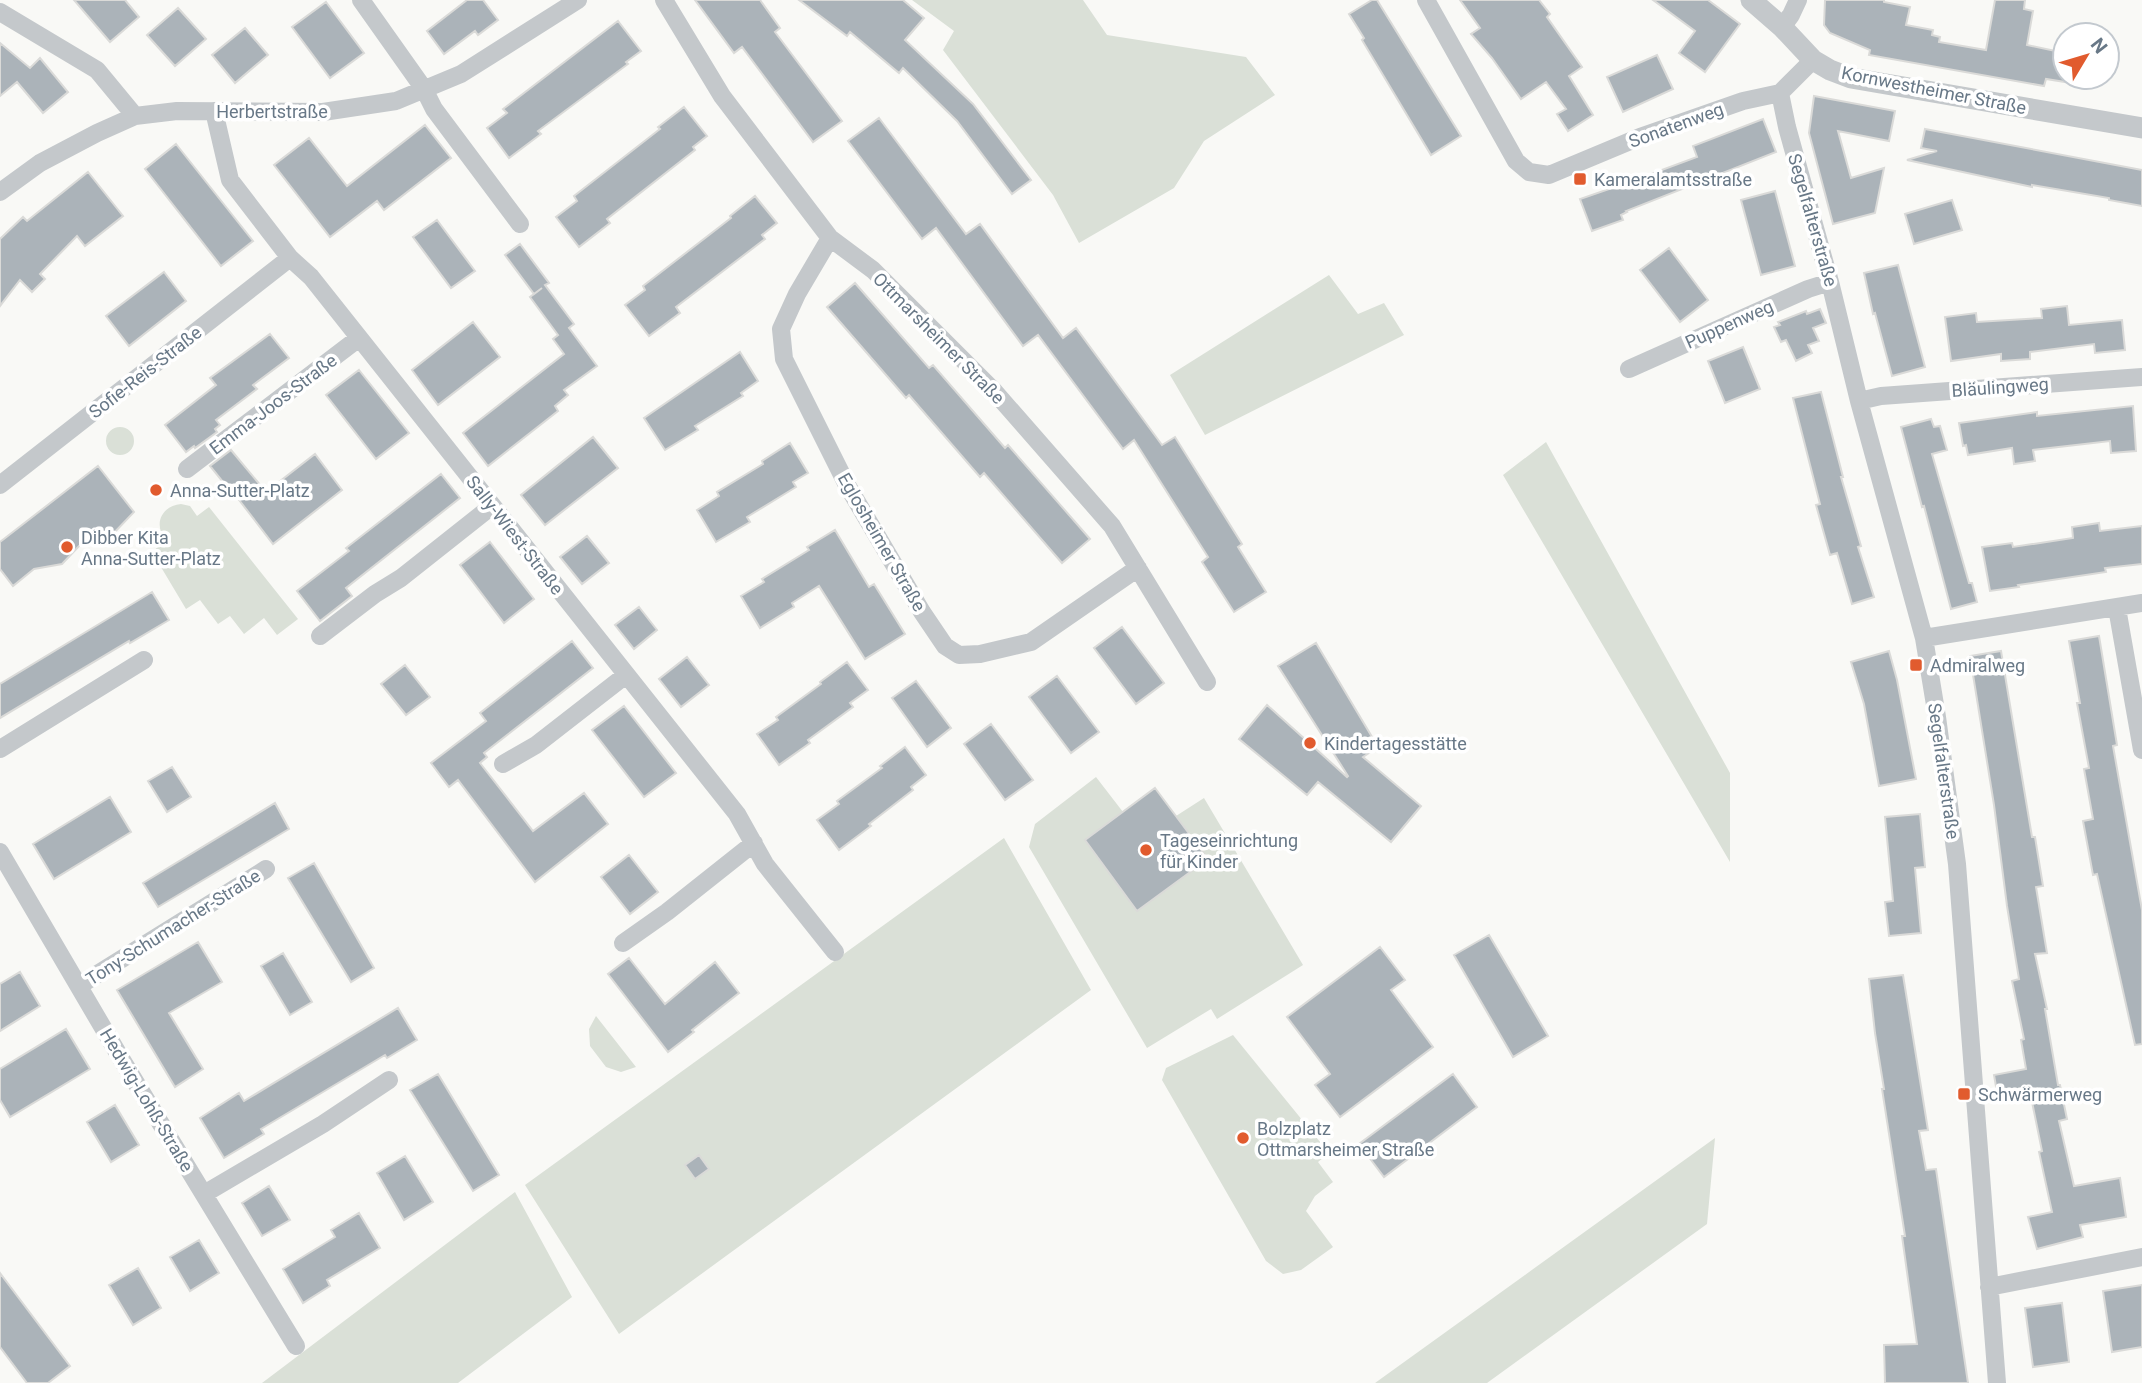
<svg xmlns="http://www.w3.org/2000/svg" width="2142" height="1383" viewBox="0 0 2142 1383" font-family="Roboto,sans-serif">
<rect width="100%" height="100%" fill="#f9f9f6"/>
<path fill="#dae0d7" d="M912,0H1083L1107,35L1246,57L1275,95L1204,141L1174,188L1079,243L1053,195L943,50L954,31Z
M1329,275L1358,314L1384,303L1404,335L1205,435L1170,375Z
M106 441a14 14 0 1 1 28 0a14 14 0 1 1-28 0Z
M1546,442L1730,773V862L1503,475Z
M181,504L190,506L197,516L209,507L298,619L277,635L264,618L244,634L230,616L218,624L200,600L186,609L152,552L166,540C153,525 161,506 181,504Z
M1096,777L1123,812L1085,840L1137,911L1208,859L1176,816L1204,798L1303,965L1217,1019L1211,1009L1147,1048L1029,847L1035,824Z
M1004,838L1091,990L619,1334L525,1185Z
M596,1016L636,1067L621,1072L606,1067L590,1046L589,1029Z
M1233,1035L1329,1153L1318,1162L1333,1182L1315,1196L1306,1211L1333,1247L1301,1270L1283,1274L1266,1261L1162,1080L1166,1068Z
M1715,1138L1707,1224L1487,1383H1375Z
M515,1192L572,1297L458,1383H262Z"/>
<path fill="#abb3b9" stroke="#dadad8" stroke-width="2" d="M74,0H125L139,17L110,42Z
M467,0H483L498,20L478,35L475,31L444,54L427,31Z
M695,0H760L780,28L775,32L842,121L813,142L742,47L734,53Z
M799,0H903L924,18L905,40L973,104L1031,180L1012,194L957,121L903,68L899,73L850,32L847,36Z
M1372,0H1377L1461,136L1431,155L1362,40L1364,38L1349,14Z
M1460,0H1539L1550,14L1547,17L1582,67L1569,76L1593,115L1568,131L1557,114L1566,109L1546,82L1521,99L1492,58L1471,34L1480,28Z
M1653,0H1708L1740,24L1705,72L1679,53L1695,31Z
M1825,0H1884V2L1910,7L1906,25L1933,30L1932,35L1940,37L1939,42L1986,50L1995,0H2025L2024,9L2033,11L2027,45L2065,53V82L2046,79L2044,86L1869,55L1870,50L1830,33L1824,25Z
M326,2L364,53L330,78L292,27Z
M178,8L206,39L175,66L147,35Z
M618,21L641,51L626,62L628,64L538,131L541,134L509,158L487,128L507,113L503,109Z
M245,28L268,55L235,83L212,55Z
M0,43L30,68L40,58L68,92L43,113L17,82L0,96Z
M1657,55L1673,89L1623,112L1607,77Z
M1814,96L1895,111L1889,141L1838,131L1851,178L1884,168L1875,213L1833,224L1809,133Z
M684,107L707,136L693,147L695,150L607,219L610,223L579,247L556,217L577,201L574,196L660,129L658,127Z
M879,118L966,234L980,224L1063,338L1076,328L1162,445L1175,437L1242,544L1238,547L1266,592L1234,612L1202,562L1208,557L1134,440L1123,449L1038,335L1023,346L936,228L922,239L848,141Z
M1763,119L1776,152L1626,211L1627,212L1621,215L1623,220L1592,231L1580,199L1635,180L1639,185L1653,177L1651,174L1697,157L1693,146Z
M425,125L451,158L384,210L377,201L330,237L274,165L309,138L347,186Z
M1925,129L2142,170V206L2109,200V198L2032,185V187L1907,160L1937,151L1921,148Z
M176,144L253,241L221,266L145,169Z
M88,172L123,216L85,246L77,236L40,274L45,279L32,292L20,280L0,306V239L23,217L27,221Z
M1775,191L1795,266L1761,275L1741,200Z
M755,196L777,223L762,235L765,239L676,307L680,313L649,336L625,305L645,290L643,286L731,218L730,216Z
M1952,200L1962,230L1914,244L1905,214Z
M437,220L475,271L451,288L413,237Z
M520,244L549,283L545,285L574,324L569,328L597,366L564,390L568,395L555,406L558,411L488,466L463,433L564,354L553,339L558,335L530,297L542,288L534,294L505,255Z
M1669,248L1708,300L1680,322L1640,270Z
M1898,265L1925,367L1892,376L1875,313L1873,314L1864,273Z
M164,272L186,301L129,346L106,316Z
M855,283L929,368L933,365L1005,448L1008,445L1090,539L1062,563L984,473L980,477L909,395L906,398L827,307Z
M2067,306L2069,325L2122,320L2125,350L2095,353L2094,344L2030,352V359L2001,361V354L1951,361L1945,317L1976,313L1977,322L2042,318L2041,309Z
M1820,309L1826,323L1813,328L1819,341L1808,345L1812,353L1796,361L1786,340L1781,342L1774,327L1780,325L1778,322L1806,311L1807,314Z
M473,322L500,357L438,405L412,370Z
M270,334L289,358L253,385L257,389L216,420L220,425L215,429L217,432L195,448L194,446L186,452L165,425L216,385L210,378Z
M1743,347L1760,389L1725,403L1708,361Z
M740,352L758,381L741,393L743,396L695,426L698,430L665,450L644,418Z
M359,370L409,433L376,459L326,395Z
M1821,392L1843,477H1841L1861,546L1858,547L1874,597L1852,604L1837,553L1830,555L1816,505L1820,504L1793,398Z
M2133,406L2136,451L2111,453L2110,441L2033,450L2035,461L2014,464L2012,448L1968,455L1966,445L1963,446L1959,423L2037,412V416Z
M1931,419L1934,427L1940,426L1947,450L1932,454L1969,583H1972L1977,602L1951,609L1924,506L1922,507L1901,427Z
M593,437L618,468L545,525L521,495Z
M790,443L808,473L793,482L796,487L747,517L750,522L716,542L697,510L719,496L717,492L763,464L762,461Z
M231,450L266,492L315,454L342,490L273,544L236,496L235,497L210,466Z
M98,466L134,512L109,538L81,544L62,564L34,569L13,586L0,569V542Z
M441,474L460,498L346,588L352,596L320,621L297,591L349,551L346,548Z
M2099,523L2100,531L2142,526V564L2105,568L2106,572L2018,585L2019,587L1990,591L1982,547L2012,543L2013,547L2073,538L2072,527Z
M835,530L869,587L874,584L905,634L865,659L819,586L792,603L794,607L760,628L741,596L764,582L762,579L809,550L807,547Z
M587,536L609,563L582,584L560,557Z
M490,542L534,599L504,623L460,565Z
M152,592L169,620L130,643L129,641L0,718V684Z
M639,607L657,630L634,649L615,625Z
M1122,627L1164,683L1136,704L1094,648Z
M2099,636L2117,745L2113,746L2142,910V1044L2135,1045L2097,874L2093,875L2083,821L2093,819L2084,769L2089,768L2077,703H2080L2069,641Z
M572,641L593,668L484,753L487,757L480,763L533,831L584,793L608,824L535,882L458,780L449,787L431,763L486,721L480,713Z
M1316,643L1378,747L1363,757L1421,806L1391,842L1318,782L1307,795L1239,739L1267,705L1347,777L1348,776L1278,666Z
M1889,651L1897,680L1916,779L1879,786L1864,704L1851,662Z
M2001,651L2032,837H2035L2043,886L2036,887L2047,953L2035,954L2047,1009H2045L2058,1085H2060L2067,1119L2059,1121L2074,1186L2120,1178L2126,1217L2080,1225L2083,1237L2037,1249L2028,1217L2052,1212L2039,1152L2042,1151L2030,1092L1998,1098L1994,1075L2026,1069L2021,1040L2024,1039L2012,981L2019,979L2007,906L1994,805L1970,656Z
M687,657L709,685L681,707L659,679Z
M847,662L868,690L850,703L853,707L808,740L810,743L779,765L757,734L778,720L776,717L821,684L820,682Z
M405,665L430,697L406,715L381,684Z
M1057,676L1099,732L1071,753L1029,697Z
M916,681L951,728L927,747L892,698Z
M624,706L676,773L644,797L592,730Z
M991,724L1033,780L1005,800L964,744Z
M905,747L926,775L911,787L913,790L869,824L871,826L839,850L817,820L839,804L837,801L882,768L880,766Z
M172,767L191,797L167,812L148,781Z
M1155,788L1208,859L1137,911L1085,840Z
M110,797L131,832L54,879L33,844Z
M275,803L289,829L158,907L143,883Z
M1920,814L1925,867L1915,868L1921,933L1889,936L1885,902L1893,901L1885,817Z
M629,855L658,892L630,914L601,877Z
M314,863L374,968L351,982L288,878Z
M1489,935L1548,1036L1513,1057L1454,955Z
M198,942L222,982L169,1013L203,1069L175,1087L117,990Z
M1380,947L1405,980L1391,990L1433,1047L1340,1117L1315,1085L1330,1074L1287,1017Z
M283,953L312,1002L290,1015L261,966Z
M629,958L665,1004L715,962L739,993L692,1030L694,1032L668,1052L608,974Z
M20,972L40,1006L0,1031V984Z
M1903,975L1928,1130L1919,1131L1926,1170L1936,1169L1968,1383H1885L1884,1345L1917,1344L1902,1236H1905L1882,1089H1884L1875,1033L1869,979Z
M398,1008L417,1040L387,1058L385,1055L261,1129L264,1134L224,1158L200,1118L239,1093L244,1101Z
M66,1029L90,1069L10,1117L0,1100V1069Z
M438,1074L499,1175L473,1191L410,1090Z
M1453,1074L1477,1107L1384,1177L1359,1144Z
M115,1105L139,1145L111,1162L87,1122Z
M699,1155L709,1169L695,1179L685,1165Z
M405,1156L433,1202L404,1220L377,1173Z
M269,1186L290,1220L262,1236L242,1203Z
M359,1213L380,1248L327,1280L330,1286L303,1303L283,1269L335,1237L331,1230Z
M199,1240L219,1273L190,1291L170,1257Z
M138,1268L161,1308L133,1325L109,1285Z
M0,1273L70,1366L48,1383H27L0,1347Z
M2142,1285V1347L2112,1352L2103,1291Z
M2062,1303L2069,1362L2033,1367L2025,1308Z"/>
<g fill="none" stroke-linecap="round" stroke-linejoin="round">
<path stroke="#c4c8cb" stroke-width="18" d="M361,0L424,89L434,109L520,224
M664,0L722,96L830,238L873,270L993,390L1112,526L1207,682
M1426,0L1516,161L1529,172L1549,175L1640,137L1743,101L1780,93L1813,60
M0,12L97,70L135,116
M1782,27L1791,15L1798,0
M1780,93L1787,127L1830,282L1859,401L1924,638L1937,717L1957,864L1997,1383
M214,111L230,180L290,258L311,277L737,814L765,864L835,952
M0,192L40,163L97,133L135,116L177,111L323,112L396,101L461,74L578,0
M830,238L797,294L781,329L784,359L847,485L922,612L945,646L959,655L980,654L1031,642L1138,568
M1629,369L1808,289L1830,282
M1859,401L1881,396L2142,377
M187,469L359,338
M0,485L290,258
M2117,608L2142,750
M320,636L375,594L401,578L492,506
M1924,638L2142,603
M0,749L144,660
M503,764L536,745L626,675
M0,852L119,1055L296,1346
M623,943L667,912L754,843
M80,985L266,869
M204,1194L323,1124L389,1080
M1989,1287L2142,1257"/>
<path stroke="#c4c8cb" stroke-width="21" d="M1751,0L1782,27L1813,60L1830,70L1851,78L2142,128"/>
</g>
<g fill="#e15b2e" stroke="#fff" stroke-width="2.5">
<rect x="1573" y="172" width="14" height="14" rx="3.5"/>
<circle cx="156" cy="490" r="7"/>
<circle cx="67" cy="547" r="7"/>
<rect x="1909" y="658" width="14" height="14" rx="3.5"/>
<circle cx="1310" cy="743" r="7"/>
<circle cx="1146" cy="850" r="7"/>
<rect x="1957" y="1087" width="14" height="14" rx="3.5"/>
<circle cx="1243" cy="1138" r="7"/>
</g>
<g text-anchor="middle" dominant-baseline="central" stroke-width="7" stroke-linejoin="round" paint-order="stroke">
<g font-size="18" fill="#687887" stroke="#fff">
<text transform="translate(1934 90) rotate(11)">Kornwestheimer Straße</text>
<text x="272" y="111">Herbertstraße</text>
<text transform="translate(1676 125) rotate(-20)">Sonatenweg</text>
<text transform="translate(1813 220) rotate(74)">Segelfalterstraße</text>
<text transform="translate(1729 324) rotate(-24)">Puppenweg</text>
<text transform="translate(939 338) rotate(45)">Ottmarsheimer Straße</text>
<text transform="translate(145 372) rotate(-38)">Sofie-Reis-Straße</text>
<text transform="translate(2000 387) rotate(-4)">Bläulingweg</text>
<text transform="translate(273 404) rotate(-37)">Emma-Joos-Straße</text>
<text transform="translate(515 535) rotate(52)">Sally-Wiest-Straße</text>
<text transform="translate(882 542) rotate(60)">Eglosheimer Straße</text>
<text transform="translate(1944 771) rotate(82)">Segelfalterstraße</text>
<text transform="translate(173 927) rotate(-32)">Tony-Schumacher-Straße</text>
<text transform="translate(147 1100) rotate(59)">Hedwig-Lohß-Straße</text>
</g>
<g font-size="18" fill="#687887" stroke="#fff" text-anchor="start">
<text x="1594" y="179">Kameralamtsstraße</text>
<text x="170" y="490">Anna-Sutter-Platz</text>
<text x="81" y="537">Dibber Kita<tspan x="81" dy="21">Anna-Sutter-Platz</tspan></text>
<text x="1930" y="665">Admiralweg</text>
<text x="1324" y="743">Kindertagesstätte</text>
<text x="1160" y="840">Tageseinrichtung<tspan x="1160" dy="21">für Kinder</tspan></text>
<text x="1978" y="1094">Schwärmerweg</text>
<text x="1257" y="1128">Bolzplatz<tspan x="1257" dy="21">Ottmarsheimer Straße</tspan></text>
</g>
</g>
<g transform="translate(2086 56) rotate(52)"><circle r="33" fill="#ffffff" stroke="#c3c9cf" stroke-width="2"/>
<path d="M0-5L12 26L0 18L-12 26Z" fill="#e15b2e"/>
<text y="-10" font-size="19" font-weight="bold" text-anchor="middle" fill="#687887">N</text>
</g>
</svg>
